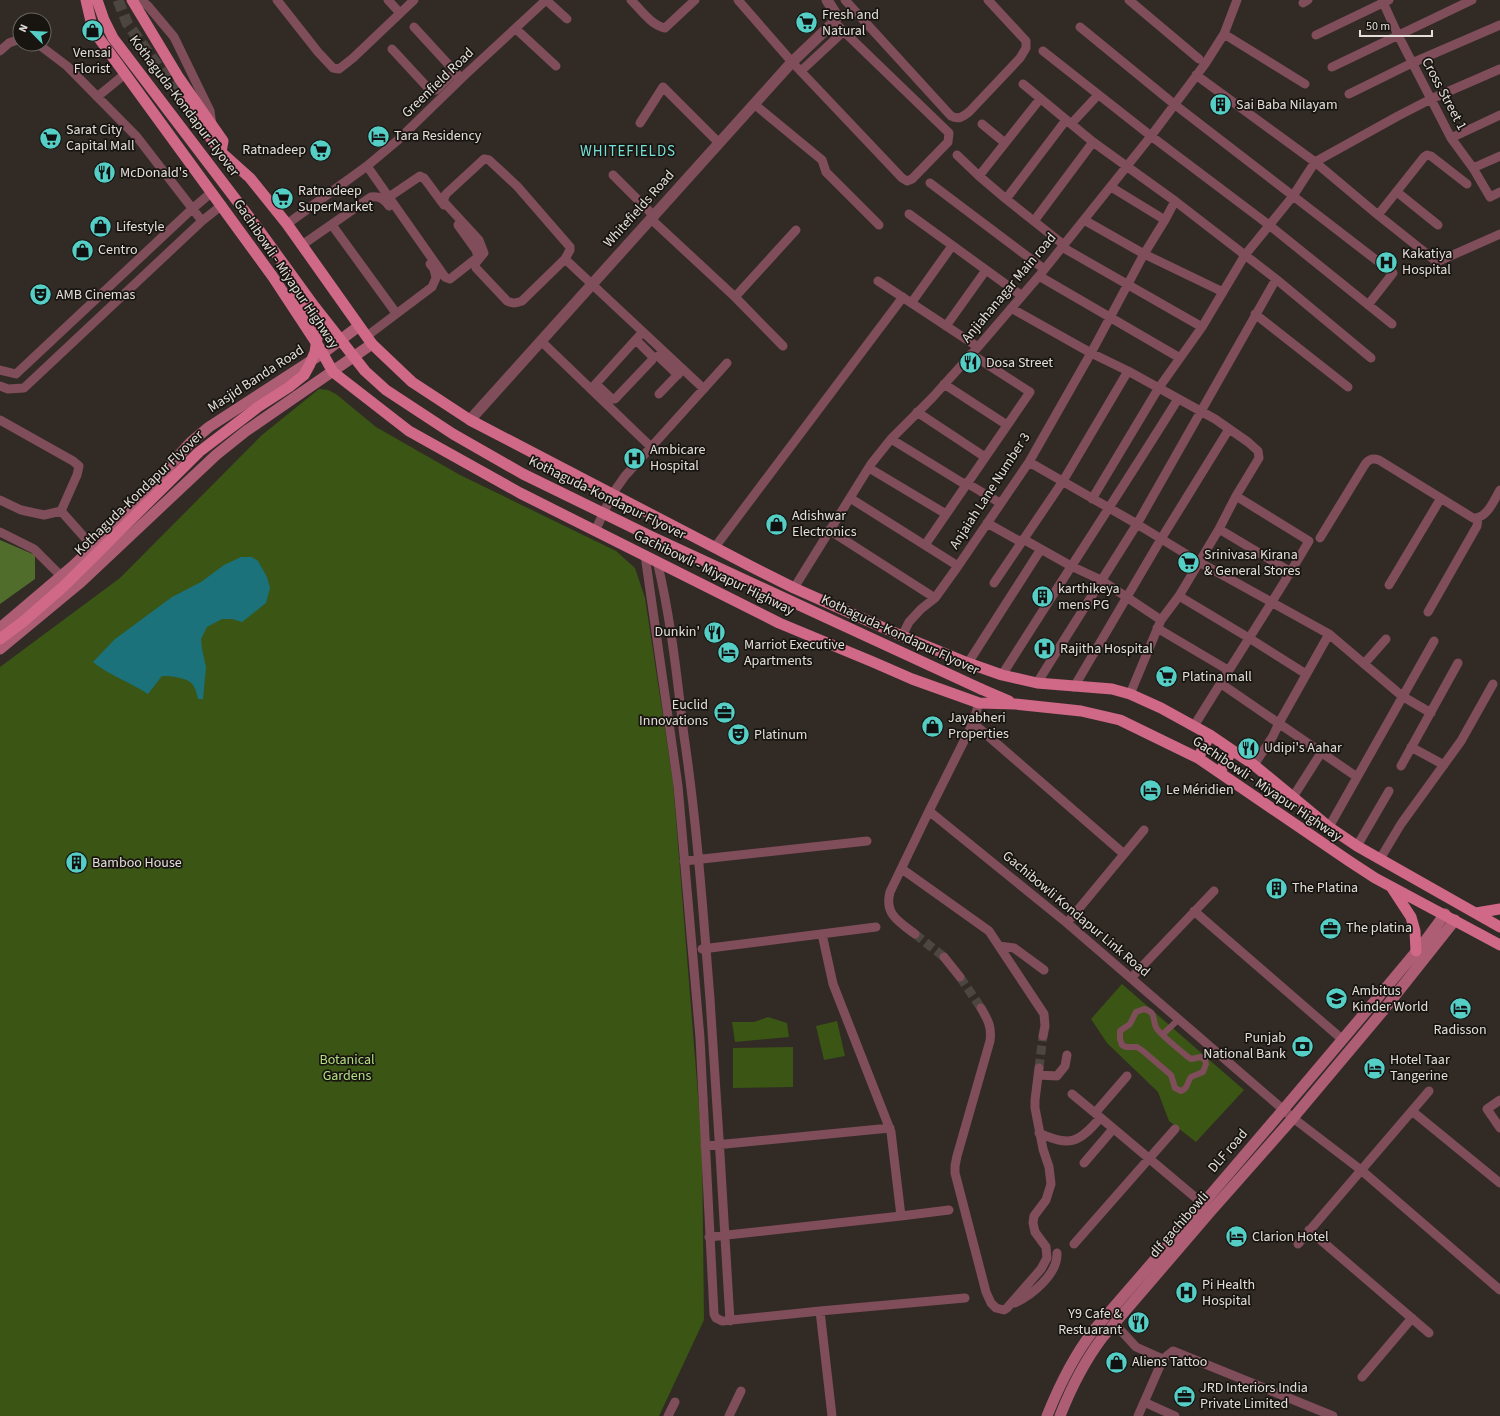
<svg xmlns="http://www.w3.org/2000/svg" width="1500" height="1416" viewBox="0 0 1500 1416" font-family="'Source Sans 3',sans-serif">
<rect width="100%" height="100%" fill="#322b25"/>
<path fill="#3a5514" d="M319,389L328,390L336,394L376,427L460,475L616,551L635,568L645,598L673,782L702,1145L704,1320L659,1416H0V667L120,578L262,435Z
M1122,984L1244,1090L1196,1142L1169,1121L1158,1092L1107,1043L1091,1019Z
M768,1017L787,1023L789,1037L735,1042L732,1022H754Z
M837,1021L845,1056L824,1060L816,1026Z
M793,1047V1087L733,1088V1048Z"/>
<path fill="#516d2c" d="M0,540L35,555V579L0,604Z"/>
<path fill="#1b727a" d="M241,557H252L258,561L267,577L270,588L266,603L242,622L232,619H222L207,627L201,639L202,649L206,667L203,699H198C197,694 195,685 190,682C183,677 170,676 162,676L148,694C130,682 110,676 93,662L115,639L172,597L201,582L224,565Z"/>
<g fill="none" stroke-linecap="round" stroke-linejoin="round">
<path stroke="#4d4640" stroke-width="9" stroke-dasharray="9 4.5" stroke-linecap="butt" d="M915,934L944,957
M960,977L981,1008
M1039,1068L1043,1036"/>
<path stroke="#4d4640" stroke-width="11" stroke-dasharray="11 5.5" stroke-linecap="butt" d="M118,0L127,23L183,101"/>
<path stroke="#804d5a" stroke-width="6" d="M1144,1009C1158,1013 1151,1020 1157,1029C1164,1038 1179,1049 1188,1057L1191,1059L1201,1057L1205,1060L1206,1064L1203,1072L1191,1077C1187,1082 1188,1089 1181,1091L1175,1088L1171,1075L1143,1051L1137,1047H1126L1122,1045L1120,1039V1031L1130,1024L1136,1012Z
M1163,1034L1179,1019"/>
<path stroke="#804d5a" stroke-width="9" d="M141,0L148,6L174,37L210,111L212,125
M277,0L318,52L333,68L339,69L353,58L414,0
M388,0L400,13
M546,0L567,19
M631,0C641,10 651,25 665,28L695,0
M738,0L792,62L902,178L907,181L912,179L948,142L949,133L834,22
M845,0L951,116C959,120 962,117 969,112L1020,58L1026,48V41L988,0
M1129,0L1199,59
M1382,0L1398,35L1451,138L1473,168L1490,197L1500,192
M1303,3L1308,0
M414,27L459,76
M1080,27L1174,104L1393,273L1368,305
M516,29L556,66
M1224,34L1305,84
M1316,35L1389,0
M38,44L67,66L137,137L202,221
M392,49L429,89L432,91L436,90L455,72
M0,51L9,43L20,39
M1043,51L1151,136L1269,225L1392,324
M1332,67L1472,0
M801,71L844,31
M1196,75L1315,162L1378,215L1437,262L1500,234
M1023,84L1093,142L1175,201L1276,279L1371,358
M1349,94L1412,63L1500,25
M97,97L125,74
M1040,99L979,176L1006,199L1064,245
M754,104L822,160L826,172L879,225
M640,123L663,87L719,143
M982,124L1005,143
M1071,124L1098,95
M1451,138L1500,115
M957,155L979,176
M484,159L489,160L517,186L570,247V250L565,259L522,301C516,303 513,304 507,301L476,268L475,264L484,253L479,240L443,201L446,194Z
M367,166L445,277L450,279L478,257L476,250L458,225
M1473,168L1500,156
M613,175L654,216
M930,183L1044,269
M1111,187L1165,220
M1397,192L1438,225
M389,197L420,176L424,178L444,205
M1006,199L1066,120
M909,214L1022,296
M1378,215L1424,157L1427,155L1431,156L1467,184
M651,219L735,297L783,346
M1084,220L1144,254L1223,292
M1034,221L1093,142
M287,224L367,166L398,140L466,74L546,0
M332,225L396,313
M302,245L371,197C380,196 384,199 389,206
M1062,247L1202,327
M565,259L704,389
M1039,276L1180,358
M878,281L978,347
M735,297L796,230
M912,302L952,246
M1011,308L1091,353L1128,371L1215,419L1248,442L1258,451L1259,458L1236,496L1219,529L1179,596L1161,620L1130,694
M1255,314L1348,387
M946,326L986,270
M367,336L432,287L436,278L434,269L430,264
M541,341L651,447
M658,356L678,375
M0,370L16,374
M16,374L192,209L212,192
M596,384L612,399H615L652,360V356L636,340
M944,384L1007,425
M0,386L8,389L24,388L202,221L222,205
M592,388L640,335
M659,394L683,369
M917,412L985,457
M0,420L73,461L79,466L77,475L61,511
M891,439L961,482L970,485L1000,503
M1029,462L1137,524L1199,562L1329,634L1402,696L1431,713
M869,468L946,514
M850,498L958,566
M1092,499L1158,389L1202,327L1245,255L1293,196L1315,162L1398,116L1431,99L1500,69
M0,500L21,510L44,515L61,511
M61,511L93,547
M987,523L1021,542
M1219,529L1291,572
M829,530L935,598
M595,531L613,493L625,476L727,363
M0,532L34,549L61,576
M1320,538L1364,466C1368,459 1372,458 1379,460L1473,518C1487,519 1494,500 1500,490
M1023,539L1071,566L1101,580L1161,620
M925,545L1030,392L971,354
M715,547L903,297
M645,555L678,786L700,1038L714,1314L716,1318L722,1321L820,1311
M657,561C671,618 677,678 684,736C697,823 703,911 710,999C717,1106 724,1214 730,1321
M994,583L1063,481L1128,371
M1389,585L1441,498
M794,588L871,464L891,439L932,398L978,347L1039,276L1151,136L1205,64L1224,34L1237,0
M1179,596L1249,638L1306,674
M1428,612L1477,526L1478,518
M1157,628L1228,670
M902,636L909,622L921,609L935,598L958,566L1029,462L1091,353L1144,254L1165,220L1175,201
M968,663L1041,549
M1364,664L1386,639
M1002,675C1060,583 1120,492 1178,399
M1037,683L1137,524L1276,279
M1220,683L1357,777
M1074,687L1161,539L1229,429
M979,703L973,723L929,811L1067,923L1293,1118L1361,1170L1500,1290
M973,723L1124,854
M1194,726C1232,664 1272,604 1309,541L1236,496
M1411,747L1444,765
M1254,765L1273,736L1279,723L1329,634
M1401,766L1458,663
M1293,797L1321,753
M1329,827L1434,641
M1357,846L1389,791
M1380,859L1401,824L1461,741L1493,684
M684,861L867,841
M902,869L989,931L1044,1014L1045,1026L1043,1036
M1194,911L1343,1040
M1067,923L1144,830
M915,934C899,922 884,914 890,892L929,811
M999,946L1014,948L1044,970
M702,949L876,927
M944,957L960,977
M1131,978L1214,891
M981,1008C988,1020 992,1027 990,1041L957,1156L955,1166V1173L986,1292L991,1303L996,1308L1004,1310L1007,1308L1041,1269L1047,1258L1046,1247L1035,1232L1033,1223L1034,1216L1046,1200L1051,1184L1049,1167L1043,1149L1035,1108V1100L1039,1068
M1038,1075L1057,1076L1065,1066L1067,1055
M1127,1076L1095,1113L1202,1203
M1072,1094L1095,1113
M1500,1100L1487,1109L1500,1128
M1412,1111L1500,1183
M1039,1133C1070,1147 1079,1143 1100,1118
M705,1146L890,1128
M1084,1163L1113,1129
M901,1216L949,1210
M1309,1230L1429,1333
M709,1237L901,1216L891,1132L833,984L822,934
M1074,1244L1175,1129
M1298,1244L1429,1091
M1015,1303C1032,1295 1058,1274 1057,1253
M1115,1324L1136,1347L1163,1359
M1362,1377L1412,1318
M1144,1402L1175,1416
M668,1416L675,1402
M729,1416L741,1391
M832,1416L820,1311L965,1298
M1138,1416L1163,1359L1173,1351L1333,1416"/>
<path stroke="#804d5a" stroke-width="11" d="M470,420L792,62L834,22L837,16L827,0"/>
<path stroke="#ad5d74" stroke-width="11" d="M0,628L73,566L114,527L191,442L209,427L323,353L359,326
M0,649L81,582L216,455L246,431L372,344
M1047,1416C1059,1386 1073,1357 1093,1331C1205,1202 1316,1072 1425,941L1445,914
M1060,1416C1071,1388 1084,1362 1102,1338L1211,1211L1293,1118L1382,1012L1455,920"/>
<path stroke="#d06887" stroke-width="11" d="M86,0L93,30L273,277L319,347L333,372L409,431L520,493L779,623L873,662L912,679L979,703L1015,704L1081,711L1120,720L1198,758L1349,861L1375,878L1500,945
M97,0L104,20L113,38L256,226
M132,0L179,78L223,141L221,152
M183,101L221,152L250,178L287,224L372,344L412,382L470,420L756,569L794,588L902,636L968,663L1002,675L1037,683L1112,689L1130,694L1161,708L1210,735L1254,765L1329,827L1357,846L1500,927
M981,689L1009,701
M1198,758L1210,735
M1220,772L1232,750
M1392,888L1411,917L1415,931L1416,951
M1476,913L1500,909"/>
<path stroke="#d06887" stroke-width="11" d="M256,226L314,306L365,371L386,390L453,434L523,474L652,537L981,689
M0,639L24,621L64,586L199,452L258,407L289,387L304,375L310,364L315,352L317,339L316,327L296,293"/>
</g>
<defs>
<symbol id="supermarket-disc" viewBox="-11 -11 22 22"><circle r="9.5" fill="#55cec5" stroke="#181511"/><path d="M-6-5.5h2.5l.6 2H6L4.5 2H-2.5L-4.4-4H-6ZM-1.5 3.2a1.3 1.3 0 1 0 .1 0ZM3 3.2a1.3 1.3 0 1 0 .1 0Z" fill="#111"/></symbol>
<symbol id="shop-disc" viewBox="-11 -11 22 22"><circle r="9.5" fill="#55cec5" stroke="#181511"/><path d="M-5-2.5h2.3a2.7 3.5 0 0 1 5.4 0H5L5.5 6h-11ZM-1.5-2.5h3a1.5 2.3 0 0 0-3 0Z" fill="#111"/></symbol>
<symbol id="building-disc" viewBox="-11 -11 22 22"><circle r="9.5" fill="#55cec5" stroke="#181511"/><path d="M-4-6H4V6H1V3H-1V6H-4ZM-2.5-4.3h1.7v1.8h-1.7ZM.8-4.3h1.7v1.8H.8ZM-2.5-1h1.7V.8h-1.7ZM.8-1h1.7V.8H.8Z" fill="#111"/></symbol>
<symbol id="hotel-disc" viewBox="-11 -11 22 22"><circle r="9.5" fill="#55cec5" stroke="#181511"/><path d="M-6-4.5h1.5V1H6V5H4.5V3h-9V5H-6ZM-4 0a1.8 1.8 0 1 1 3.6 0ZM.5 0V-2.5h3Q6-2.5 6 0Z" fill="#111"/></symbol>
<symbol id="restaurant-disc" viewBox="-11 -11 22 22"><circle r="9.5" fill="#55cec5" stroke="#181511"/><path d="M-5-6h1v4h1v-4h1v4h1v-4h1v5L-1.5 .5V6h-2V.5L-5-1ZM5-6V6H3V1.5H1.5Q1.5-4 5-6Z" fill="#111"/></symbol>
<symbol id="hospital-disc" viewBox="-11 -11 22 22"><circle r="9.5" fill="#55cec5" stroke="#181511"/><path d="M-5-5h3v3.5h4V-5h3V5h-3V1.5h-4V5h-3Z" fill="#111"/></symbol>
<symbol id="theatre-disc" viewBox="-11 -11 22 22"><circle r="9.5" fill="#55cec5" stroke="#181511"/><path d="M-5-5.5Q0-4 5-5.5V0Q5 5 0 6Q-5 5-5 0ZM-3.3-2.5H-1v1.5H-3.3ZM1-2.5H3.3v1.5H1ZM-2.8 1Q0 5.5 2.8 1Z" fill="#111"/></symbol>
<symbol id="office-disc" viewBox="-11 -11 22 22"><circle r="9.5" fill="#55cec5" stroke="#181511"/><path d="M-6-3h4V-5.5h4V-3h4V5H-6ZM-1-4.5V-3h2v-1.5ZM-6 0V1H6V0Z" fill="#111"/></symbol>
<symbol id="school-disc" viewBox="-11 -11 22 22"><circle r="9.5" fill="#55cec5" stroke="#181511"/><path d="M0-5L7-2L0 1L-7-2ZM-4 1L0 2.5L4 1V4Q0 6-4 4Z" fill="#111"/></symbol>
<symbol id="bank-disc" viewBox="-11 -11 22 22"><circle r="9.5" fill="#55cec5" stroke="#181511"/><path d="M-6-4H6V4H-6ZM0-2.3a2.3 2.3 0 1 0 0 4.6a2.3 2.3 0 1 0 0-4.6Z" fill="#111"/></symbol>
</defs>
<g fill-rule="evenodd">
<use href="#supermarket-disc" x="794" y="10" width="25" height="25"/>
<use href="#shop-disc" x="80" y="18" width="25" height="25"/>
<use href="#building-disc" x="1208" y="92" width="25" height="25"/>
<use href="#hotel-disc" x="366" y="124" width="25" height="25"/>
<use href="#supermarket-disc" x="38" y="126" width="25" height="25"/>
<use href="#supermarket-disc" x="308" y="138" width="25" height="25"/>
<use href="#restaurant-disc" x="92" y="160" width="25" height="25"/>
<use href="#supermarket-disc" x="270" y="186" width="25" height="25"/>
<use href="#shop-disc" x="88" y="214" width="25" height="25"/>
<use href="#shop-disc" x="70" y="238" width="25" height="25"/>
<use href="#hospital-disc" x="1374" y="250" width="25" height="25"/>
<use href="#theatre-disc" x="28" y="282" width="25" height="25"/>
<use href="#restaurant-disc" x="958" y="350" width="25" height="25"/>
<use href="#hospital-disc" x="622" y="446" width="25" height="25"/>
<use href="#shop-disc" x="764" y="512" width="25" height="25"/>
<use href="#supermarket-disc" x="1176" y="550" width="25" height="25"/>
<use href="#building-disc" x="1030" y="584" width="25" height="25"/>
<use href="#restaurant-disc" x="702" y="620" width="25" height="25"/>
<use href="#hospital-disc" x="1032" y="636" width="25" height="25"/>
<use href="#hotel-disc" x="716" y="640" width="25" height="25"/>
<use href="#supermarket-disc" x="1154" y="664" width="25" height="25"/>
<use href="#office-disc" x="712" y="700" width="25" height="25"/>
<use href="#shop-disc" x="920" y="714" width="25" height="25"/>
<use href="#theatre-disc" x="726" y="722" width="25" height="25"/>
<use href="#restaurant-disc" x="1236" y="736" width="25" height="25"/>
<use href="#hotel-disc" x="1138" y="778" width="25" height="25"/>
<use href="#building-disc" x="64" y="850" width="25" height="25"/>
<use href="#building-disc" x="1264" y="876" width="25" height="25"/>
<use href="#office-disc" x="1318" y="916" width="25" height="25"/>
<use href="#school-disc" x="1324" y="986" width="25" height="25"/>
<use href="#hotel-disc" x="1448" y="996" width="25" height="25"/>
<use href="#bank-disc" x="1290" y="1034" width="25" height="25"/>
<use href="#hotel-disc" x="1362" y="1056" width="25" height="25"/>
<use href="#hotel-disc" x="1224" y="1224" width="25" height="25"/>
<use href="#hospital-disc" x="1174" y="1280" width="25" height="25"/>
<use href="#restaurant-disc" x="1126" y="1310" width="25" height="25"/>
<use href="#shop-disc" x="1104" y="1350" width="25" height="25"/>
<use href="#office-disc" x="1172" y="1384" width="25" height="25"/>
</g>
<g text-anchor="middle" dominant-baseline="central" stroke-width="3.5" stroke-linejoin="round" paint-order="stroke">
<g font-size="14" fill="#e3ded9" stroke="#181511" text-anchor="start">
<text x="822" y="15">Fresh and<tspan x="822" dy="16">Natural</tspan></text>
<text x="92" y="53" text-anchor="middle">Vensai<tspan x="92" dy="16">Florist</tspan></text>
<text x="1236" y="105">Sai Baba Nilayam</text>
<text x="66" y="130">Sarat City<tspan x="66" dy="16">Capital Mall</tspan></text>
<text x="394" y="136">Tara Residency</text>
<text x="306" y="150" text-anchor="end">Ratnadeep</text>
<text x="120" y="173">McDonald's</text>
<text x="298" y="191">Ratnadeep<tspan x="298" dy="16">SuperMarket</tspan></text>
<text x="116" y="227">Lifestyle</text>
<text x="98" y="250">Centro</text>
<text x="1402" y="254">Kakatiya<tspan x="1402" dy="16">Hospital</tspan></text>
<text x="56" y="295">AMB Cinemas</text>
<text x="986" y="363">Dosa Street</text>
<text x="650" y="450">Ambicare<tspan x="650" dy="16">Hospital</tspan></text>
<text x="792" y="516">Adishwar<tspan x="792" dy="16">Electronics</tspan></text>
<text x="1204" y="555">Srinivasa Kirana<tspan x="1204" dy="16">&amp; General Stores</tspan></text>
<text x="1058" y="589">karthikeya<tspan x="1058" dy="16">mens PG</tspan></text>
<text x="700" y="632" text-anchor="end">Dunkin'</text>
<text x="744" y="645">Marriot Executive<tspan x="744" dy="16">Apartments</tspan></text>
<text x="1060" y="649">Rajitha Hospital</text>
<text x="1182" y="677">Platina mall</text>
<text x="708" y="705" text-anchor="end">Euclid<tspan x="708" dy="16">Innovations</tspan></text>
<text x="948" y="718">Jayabheri<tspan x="948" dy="16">Properties</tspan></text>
<text x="754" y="735">Platinum</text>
<text x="1264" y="748">Udipi's Aahar</text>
<text x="1166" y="790">Le Méridien</text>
<text x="92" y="863">Bamboo House</text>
<text x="1292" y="888">The Platina</text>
<text x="1346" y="928">The platina</text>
<text x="1352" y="991">Ambitus<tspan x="1352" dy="16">Kinder World</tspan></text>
<text x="1460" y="1030" text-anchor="middle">Radisson</text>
<text x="1286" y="1038" text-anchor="end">Punjab<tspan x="1286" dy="16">National Bank</tspan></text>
<text x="1390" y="1060">Hotel Taar<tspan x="1390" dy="16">Tangerine</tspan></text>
<text x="1252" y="1237">Clarion Hotel</text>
<text x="1202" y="1285">Pi Health<tspan x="1202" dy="16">Hospital</tspan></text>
<text x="1122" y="1314" text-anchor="end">Y9 Cafe &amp;<tspan x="1122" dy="16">Restuarant</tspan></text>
<text x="1132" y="1362">Aliens Tattoo</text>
<text x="1200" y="1388">JRD Interiors India<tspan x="1200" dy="16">Private Limited</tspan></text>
</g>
<g font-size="14" fill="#e3ded9" stroke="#181511">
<text transform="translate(438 83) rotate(-44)">Greenfield Road</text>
<text transform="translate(1444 94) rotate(62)">Cross Street 1</text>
<text transform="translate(184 106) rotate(53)">Kothaguda-Kondapur Flyover</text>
<text transform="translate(639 209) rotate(-48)">Whitefields Road</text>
<text transform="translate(286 274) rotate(56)">Gachibowli - Miyapur Highway</text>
<text transform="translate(1009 288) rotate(-50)">Anjiahanagar Main road</text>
<text transform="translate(256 379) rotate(-33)">Masjid Banda Road</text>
<text transform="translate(990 491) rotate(-57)">Anjaiah Lane Number 3</text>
<text transform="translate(139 493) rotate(-44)">Kothaguda-Kondapur Flyover</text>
<text transform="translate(607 498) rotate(26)">Kothaguda-Kondapur Flyover</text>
<text transform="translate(714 573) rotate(26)">Gachibowli - Miyapur Highway</text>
<text transform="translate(900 635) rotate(25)">Kothaguda-Kondapur Flyover</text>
<text transform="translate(1267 789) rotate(34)">Gachibowli - Miyapur Highway</text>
<text transform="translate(1076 914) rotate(40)">Gachibowli Kondapur Link Road</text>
<text transform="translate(1228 1151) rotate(-49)">DLF road</text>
<text transform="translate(1179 1225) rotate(-49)">dlf gachibowli</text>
</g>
<g font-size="14" fill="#b3de82" stroke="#181511">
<text x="347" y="1060">Botanical<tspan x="347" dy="16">Gardens</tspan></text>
</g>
<g font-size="15" letter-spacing="1" fill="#75e0d8" stroke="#181511">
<text x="628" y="151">WHITEFIELDS</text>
</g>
</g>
<g transform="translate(32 32) rotate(294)"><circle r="19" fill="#181511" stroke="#696561"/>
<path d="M0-3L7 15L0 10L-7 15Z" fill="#55cec5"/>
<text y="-6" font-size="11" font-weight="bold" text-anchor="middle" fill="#e3ded9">N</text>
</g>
<path d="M1360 30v6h72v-6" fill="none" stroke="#e3ded9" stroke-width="2"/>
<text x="1366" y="30" font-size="12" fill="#e3ded9" stroke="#181511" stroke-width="3" paint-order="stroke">50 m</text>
</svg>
